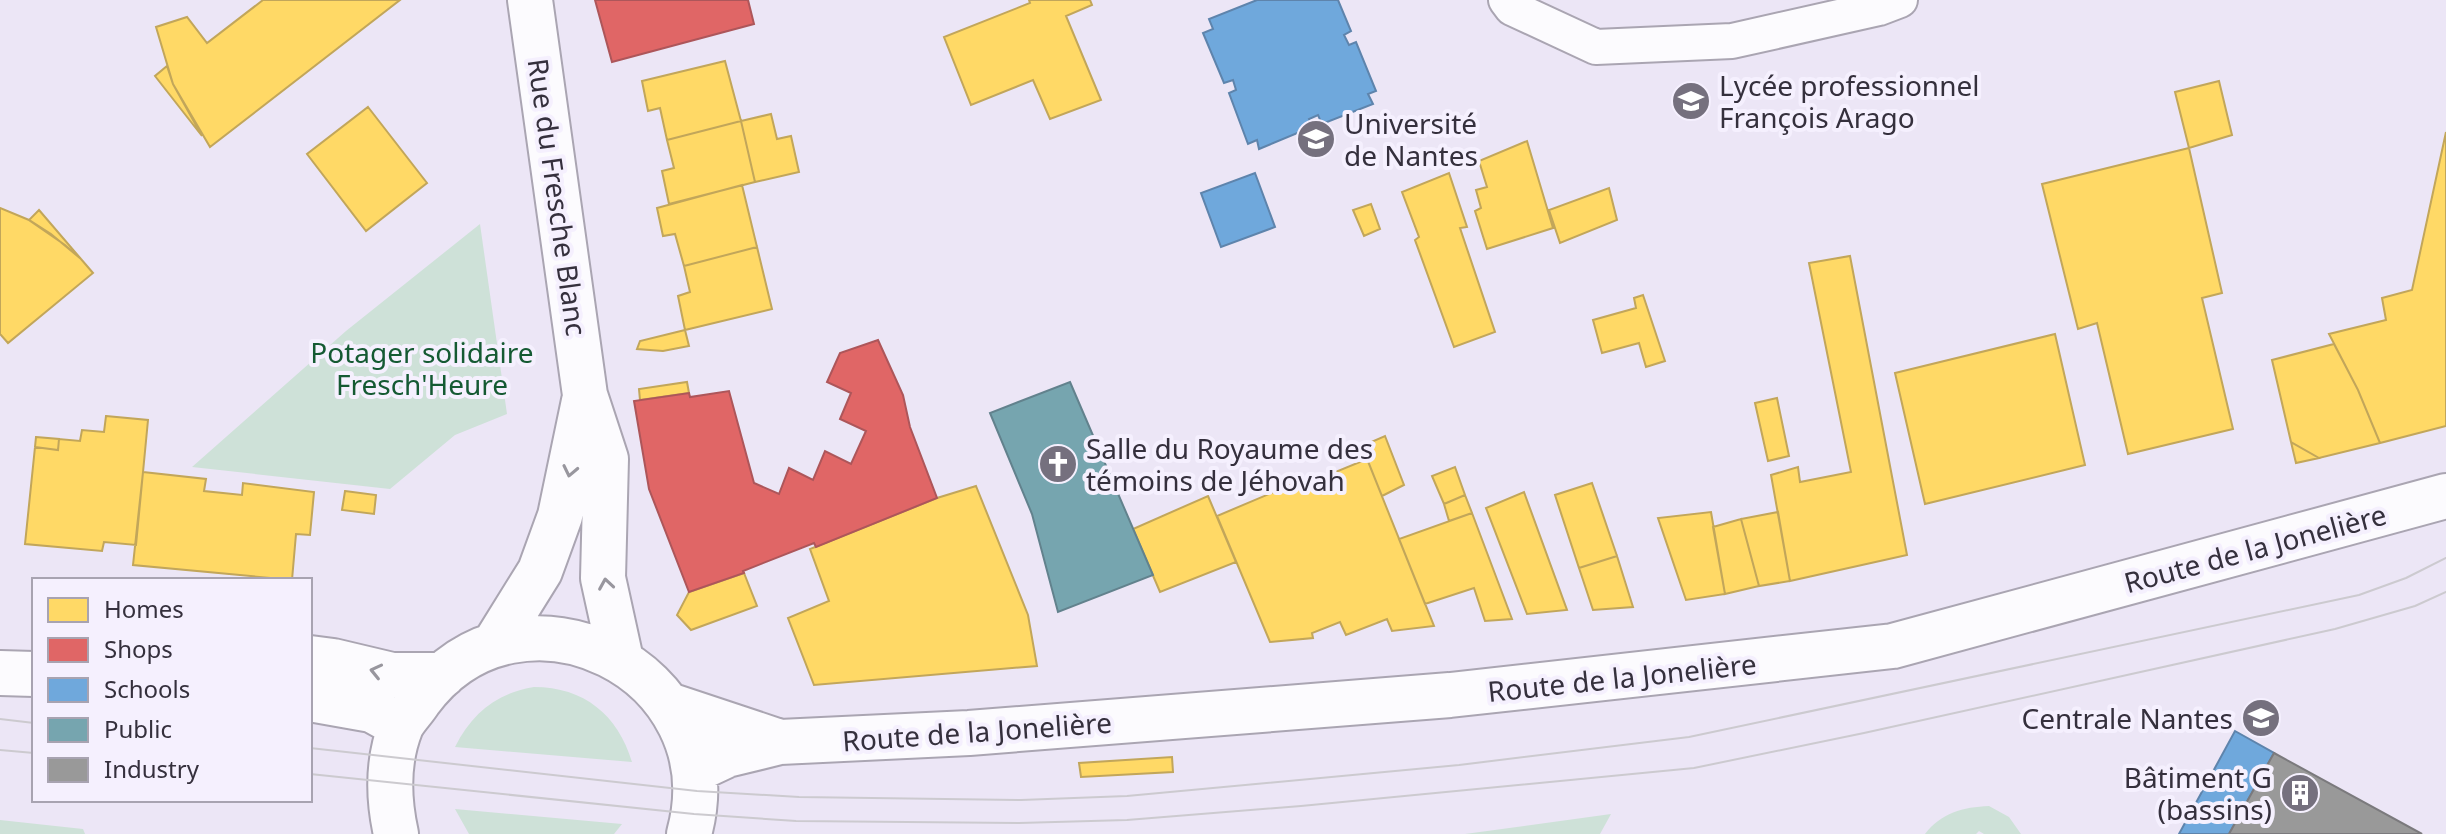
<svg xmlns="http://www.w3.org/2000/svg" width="2446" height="834" viewBox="0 0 2446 834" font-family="'Noto Sans',sans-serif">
<rect width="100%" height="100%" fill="#ece6f6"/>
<path fill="#cee1d8" d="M480,224L507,414L455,435L390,489L192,467L346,331Z
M534,687C584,687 618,715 632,762L455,747C472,713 497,693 534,687Z
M1989,806L2009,817L2021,834H1984L1979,831L1976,834H1925C1941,813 1963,807 1989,806Z
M455,809L622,824L614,834H469Z
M1611,814L1600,834H1465Z
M0,820L83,829L85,834H0Z"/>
<path fill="#ffd966" stroke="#c2a65a" stroke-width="2" d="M263,0H400L210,147L173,84L156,27L187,17L207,43Z
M1029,0H1090L1092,5L1066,16L1101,100L1050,119L1033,80L971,105L944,37L1030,3Z
M725,61L741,121L667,140L660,108L648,111L642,81Z
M167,66L173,84L202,136L155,76Z
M2219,81L2232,135L2189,148L2175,92Z
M368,107L427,183L366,231L307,154Z
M771,114L777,139L791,136L799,172L755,182L741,121Z
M741,121L755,182L669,204L662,171L674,168L667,140Z
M2446,132V426L2380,443L2358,390L2329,334L2386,320L2382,298L2412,290Z
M1527,141L1553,228L1487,249L1475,211L1481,208L1476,190L1487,187L1479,161Z
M2189,148L2222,293L2202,298L2233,429L2128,454L2097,323L2078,329L2042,184Z
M1449,173L1467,227L1460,228L1495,332L1454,347L1415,240L1419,237L1402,192Z
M742,185L757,247L684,266L675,234L663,236L657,208Z
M1609,188L1617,220L1560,243L1549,210Z
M1371,204L1380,229L1364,236L1353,210Z
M0,208L29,220L51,234L81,259L93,273L8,343L0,334Z
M39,210L81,259L65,245L29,220Z
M757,247L772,309L685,330L678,296L690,292L684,266Z
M1850,256L1907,555L1790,581L1771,475L1798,467L1800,482L1851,472L1809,263Z
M1643,295L1665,361L1646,367L1639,343L1602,353L1593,320L1636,308L1634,298Z
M685,330L689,346L663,351L637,349L640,341Z
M2055,334L2085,465L1925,504L1895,373Z
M2334,344L2358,390L2380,443L2319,458L2291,442L2272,360Z
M687,382L689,393L640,400L639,389Z
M1777,398L1789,456L1768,461L1755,403Z
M106,416L148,420L136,545L104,542L102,551L25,544L35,447L58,450L59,439L80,441L82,430L104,432Z
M1385,436L1404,485L1382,496L1362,446Z
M36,437L59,439L58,450L35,447Z
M2291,442L2319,458L2296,463Z
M1367,459L1434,626L1392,631L1387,619L1346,635L1340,622L1312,633L1313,638L1270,642L1217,516L1307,478L1309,483Z
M1455,467L1465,495L1444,504L1432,476Z
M143,472L206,479L204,491L242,495L243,483L314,492L310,535L296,534L292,580L133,565Z
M1592,483L1617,556L1579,568L1555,495Z
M976,486L1028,615L1037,666L814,685L788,618L829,601L810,549L937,498Z
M345,491L376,495L374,514L342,510Z
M1524,492L1567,610L1527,614L1486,508Z
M1465,495L1472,513L1449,521L1444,504Z
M1208,496L1236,562L1160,592L1133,529Z
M1711,512L1725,594L1686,600L1658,518Z
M1778,512L1790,581L1759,586L1741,519Z
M1472,513L1512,619L1485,621L1474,588L1425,604L1399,539Z
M1741,519L1759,586L1725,594L1713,527Z
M1617,556L1633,607L1593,610L1579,568Z
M744,573L757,606L691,630L677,615L689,592Z
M1172,757L1173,772L1081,777L1079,763Z"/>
<path fill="#e06666" stroke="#ad565a" stroke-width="2" d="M595,0H748L754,24L612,62Z
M878,340L903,395L910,427L937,498L816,547L814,543L743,571L744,573L689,592L649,489L634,401L689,393L690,397L729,391L754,483L779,494L789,468L813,480L825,451L851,464L866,431L840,419L851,393L827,382L840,353Z"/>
<path fill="#6fa8dc" stroke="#5e84ac" stroke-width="2" d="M1257,0H1338L1351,31L1344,35L1349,45L1356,42L1376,91L1368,94L1373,104L1322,124L1318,115L1309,119L1312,127L1259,149L1257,140L1248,144L1229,93L1236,90L1233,80L1224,83L1203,33L1213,29L1209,19Z
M1255,173L1275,227L1221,247L1201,193Z
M2235,731L2274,753L2229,834H2179Z"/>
<path fill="#76a5af" stroke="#62828d" stroke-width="2" d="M1070,382L1153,575L1058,612L1032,514L990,413Z"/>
<path fill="#999" stroke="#7b7a7d" stroke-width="2" d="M2274,753L2422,834H2229Z"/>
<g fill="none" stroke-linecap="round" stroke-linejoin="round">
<defs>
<path id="service" d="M1506,0L1512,8L1596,47L1732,41L1879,8L1900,0"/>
<path id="minor" d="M530,0L585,395L606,459L603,578L621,660
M494,645L540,571L560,516L584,401
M310,658L333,661L392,675H443
M0,673L34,674
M310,699L372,710L401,726
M669,705L780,742
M695,770L727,755L780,742L969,733L1450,695L1893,646L2446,496
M396,834C388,798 387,761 401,726C405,718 414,709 419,701C520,564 734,671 689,834"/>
</defs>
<use href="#service" stroke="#aaa5b2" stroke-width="38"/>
<use href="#minor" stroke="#aaa5b2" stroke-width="48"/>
<use href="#service" stroke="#fcfbfe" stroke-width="34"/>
<use href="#minor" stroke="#fcfbfe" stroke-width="44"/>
<path stroke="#cccacf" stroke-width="2" d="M0,719L34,723
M310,748L697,791L799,797L1021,800L1127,796L1459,765L1689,737L2359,595L2406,578L2446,558
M0,750L34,753
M310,774L694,814L796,821L1019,823L1127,820L1301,806L1694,768L1864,733L2335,629L2415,606L2446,592"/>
</g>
<defs><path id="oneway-chevron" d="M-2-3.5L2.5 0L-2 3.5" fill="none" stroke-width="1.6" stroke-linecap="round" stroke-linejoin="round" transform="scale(2)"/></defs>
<g stroke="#98969e">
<use href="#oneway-chevron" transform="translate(570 471) rotate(102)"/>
<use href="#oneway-chevron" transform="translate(606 584) rotate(-99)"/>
<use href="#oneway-chevron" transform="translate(376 671) rotate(-167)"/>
</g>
<defs>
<symbol id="school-disc" viewBox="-11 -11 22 22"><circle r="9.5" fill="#75707e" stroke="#f5f0fe"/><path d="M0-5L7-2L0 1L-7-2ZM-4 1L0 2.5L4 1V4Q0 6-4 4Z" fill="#fff"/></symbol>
<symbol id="university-disc" viewBox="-11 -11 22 22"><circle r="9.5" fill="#75707e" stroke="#f5f0fe"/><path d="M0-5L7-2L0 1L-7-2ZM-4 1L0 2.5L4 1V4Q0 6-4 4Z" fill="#fff"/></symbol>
<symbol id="church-disc" viewBox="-11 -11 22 22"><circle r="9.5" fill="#75707e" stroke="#f5f0fe"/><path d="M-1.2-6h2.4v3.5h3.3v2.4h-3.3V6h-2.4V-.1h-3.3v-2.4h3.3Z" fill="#fff"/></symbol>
<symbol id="building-disc" viewBox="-11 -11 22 22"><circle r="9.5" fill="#75707e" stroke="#f5f0fe"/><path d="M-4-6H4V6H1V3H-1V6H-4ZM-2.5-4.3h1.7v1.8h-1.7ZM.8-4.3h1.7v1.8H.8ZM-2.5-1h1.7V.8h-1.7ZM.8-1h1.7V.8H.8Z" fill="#fff"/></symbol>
</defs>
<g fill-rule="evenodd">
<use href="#school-disc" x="1669" y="79" width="44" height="44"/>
<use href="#university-disc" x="1294" y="117" width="44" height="44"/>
<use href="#church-disc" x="1036" y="442" width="44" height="44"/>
<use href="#university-disc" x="2239" y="696" width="44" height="44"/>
<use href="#building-disc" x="2278" y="771" width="44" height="44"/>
</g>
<g text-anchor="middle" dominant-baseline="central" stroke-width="8" stroke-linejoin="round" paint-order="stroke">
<g font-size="28" fill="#35303d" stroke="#f5f0fe" text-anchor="start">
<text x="1719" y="85">Lycée professionnel<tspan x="1719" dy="32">François Arago</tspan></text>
<text x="1344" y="123">Université<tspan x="1344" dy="32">de Nantes</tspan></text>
<text x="1086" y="448">Salle du Royaume des<tspan x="1086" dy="32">témoins de Jéhovah</tspan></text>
<text x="2233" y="718" text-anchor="end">Centrale Nantes</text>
<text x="2272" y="777" text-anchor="end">Bâtiment G<tspan x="2272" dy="32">(bassins)</tspan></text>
</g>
<g font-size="28" fill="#35303d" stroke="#f5f0fe">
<text transform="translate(558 197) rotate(82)">Rue du Fresche Blanc</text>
<text transform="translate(2255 548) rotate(-15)">Route de la Jonelière</text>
<text transform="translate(1622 677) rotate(-6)">Route de la Jonelière</text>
<text transform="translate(977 731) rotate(-4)">Route de la Jonelière</text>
</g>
<g font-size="28" fill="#155a33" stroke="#f5f0fe">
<text x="422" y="352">Potager solidaire<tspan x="422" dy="32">Fresch'Heure</tspan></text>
</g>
</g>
<rect x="32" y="578" width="280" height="224" fill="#f5f0fe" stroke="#a8a3b1" stroke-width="2"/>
<rect x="48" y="598" width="40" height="24" fill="#ffd966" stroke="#a8a3b1" stroke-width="2"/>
<text x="104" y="618" font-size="24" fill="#35303d">Homes</text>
<rect x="48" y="638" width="40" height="24" fill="#e06666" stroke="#a8a3b1" stroke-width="2"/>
<text x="104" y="658" font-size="24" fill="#35303d">Shops</text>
<rect x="48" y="678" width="40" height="24" fill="#6fa8dc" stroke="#a8a3b1" stroke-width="2"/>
<text x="104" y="698" font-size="24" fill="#35303d">Schools</text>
<rect x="48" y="718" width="40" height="24" fill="#76a5af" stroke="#a8a3b1" stroke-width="2"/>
<text x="104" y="738" font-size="24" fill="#35303d">Public</text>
<rect x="48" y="758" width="40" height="24" fill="#999999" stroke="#a8a3b1" stroke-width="2"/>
<text x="104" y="778" font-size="24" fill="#35303d">Industry</text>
</svg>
